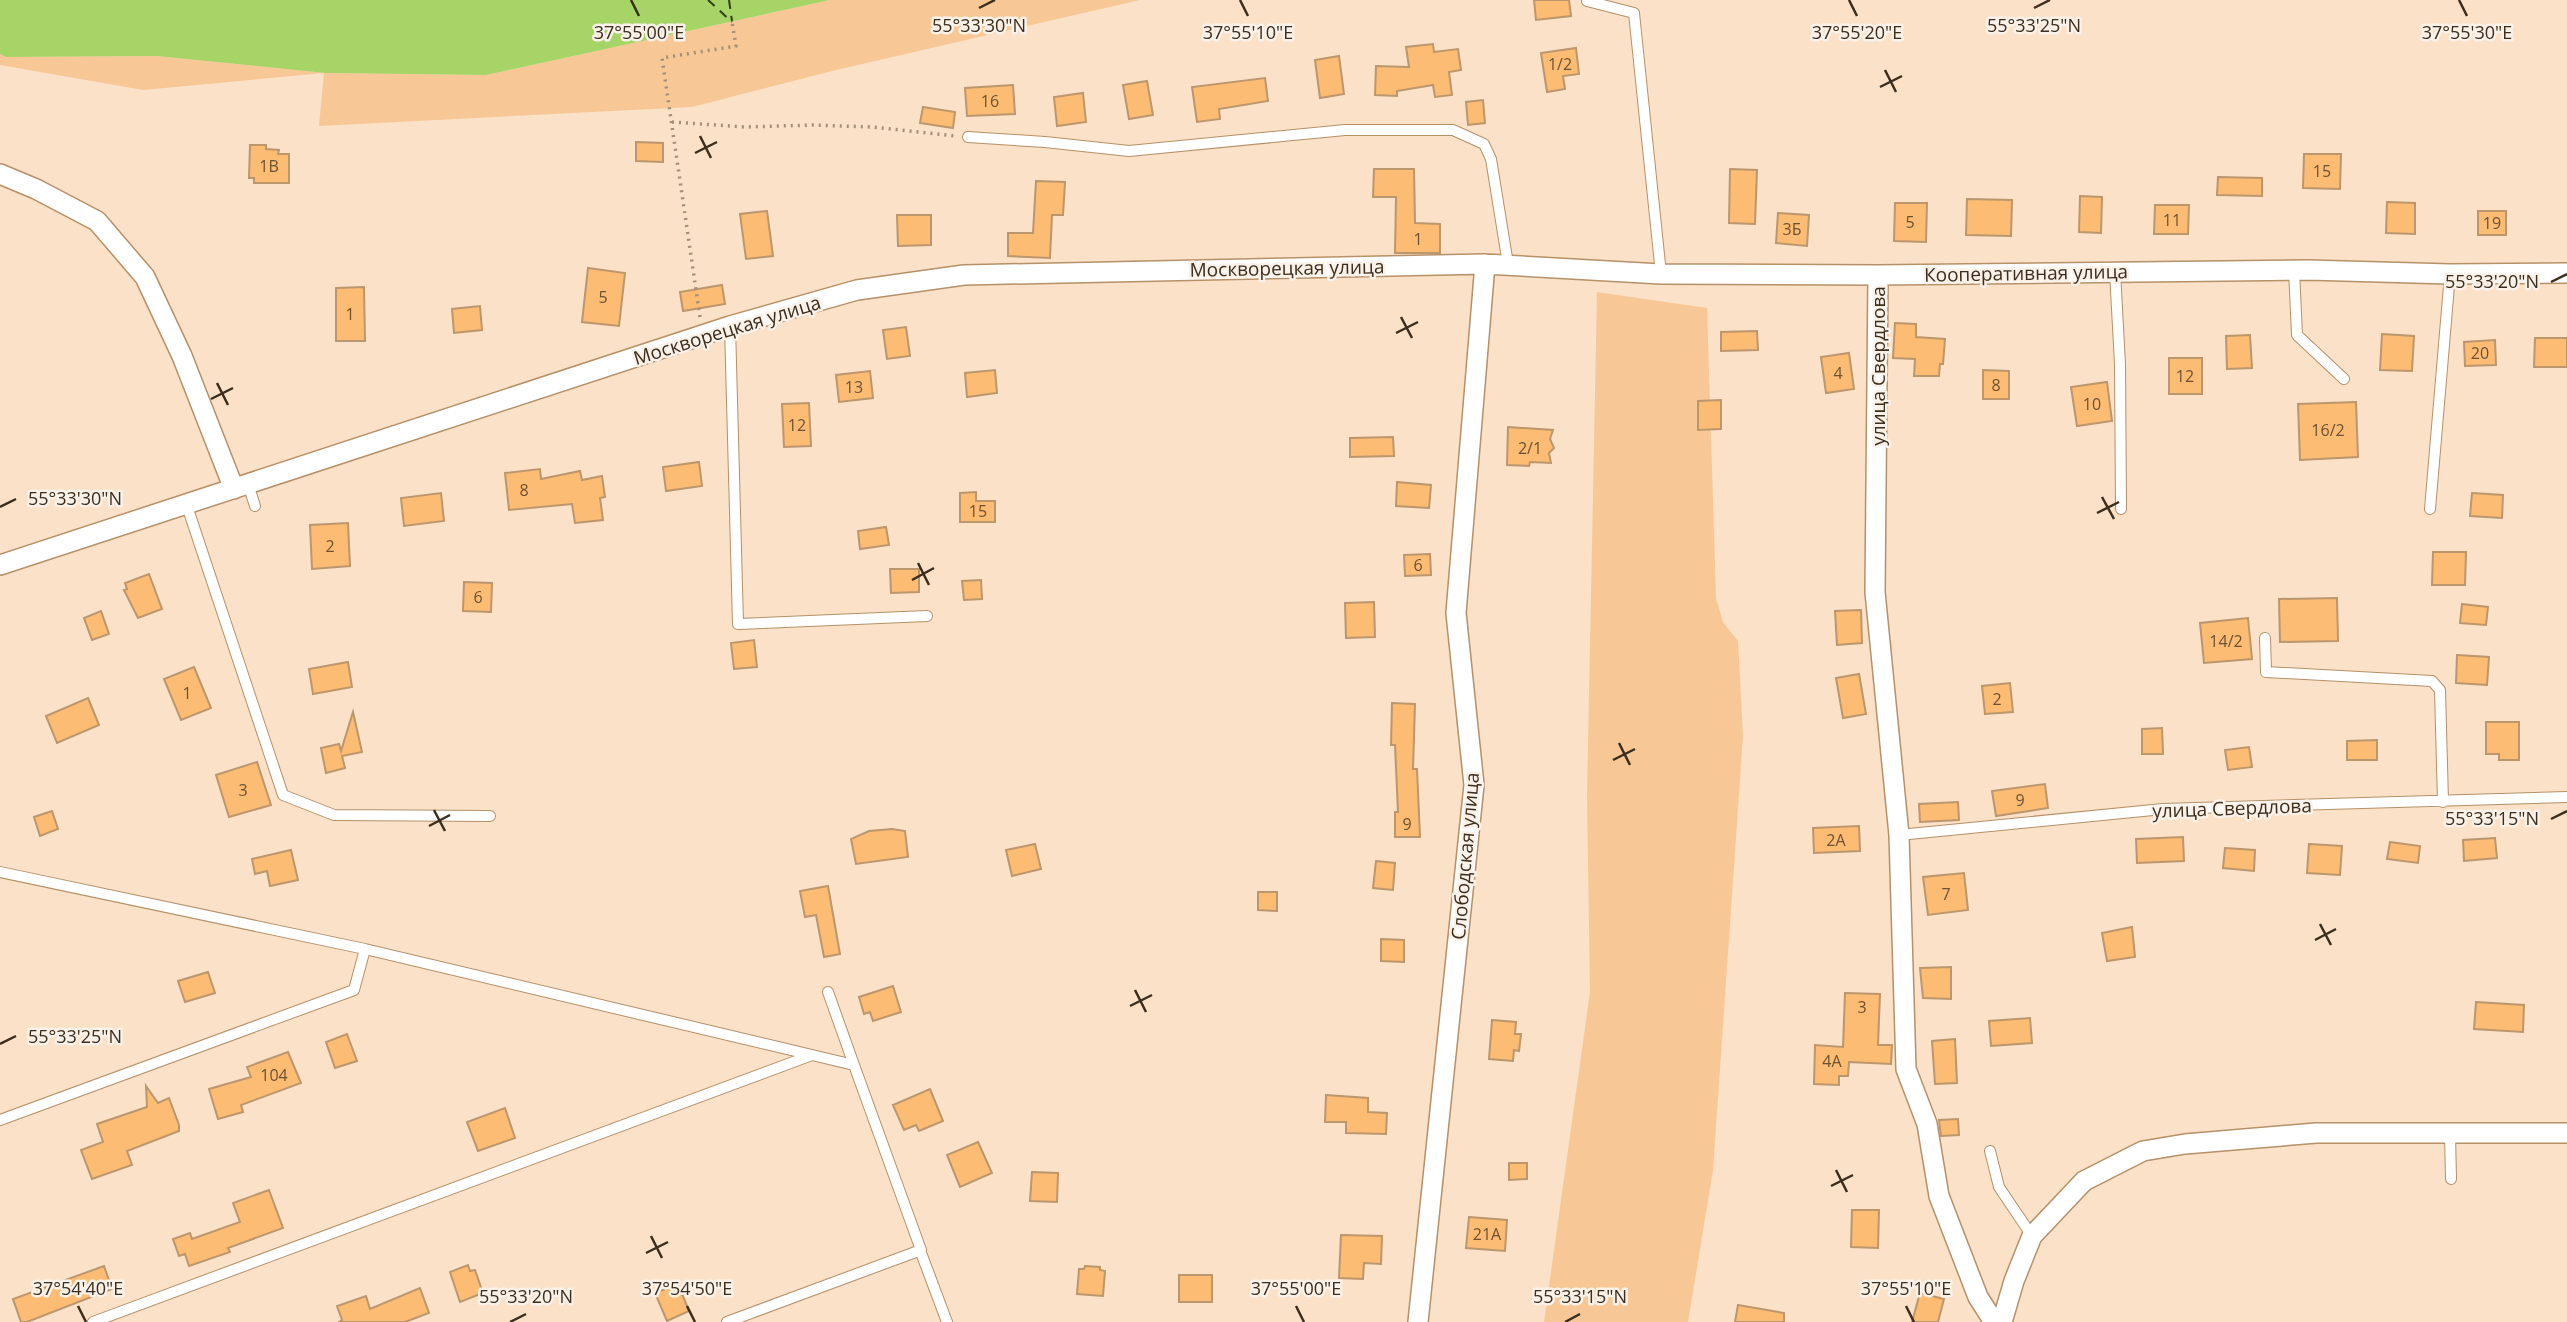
<svg xmlns="http://www.w3.org/2000/svg" width="2567" height="1322" viewBox="0 0 2567 1322" font-family="'Open Sans',sans-serif">
<rect width="100%" height="100%" fill="#fae1c8"/>
<path fill="#f7c896" d="M830,0H1140L832,71L692,107L319,126L324,73L143,90L0,65V54L6,57L156,56L325,73L486,75Z
M1597,292L1707,308L1716,598L1723,622L1738,641L1743,736L1713,1170L1688,1322H1544L1590,992L1587,797Z"/>
<path fill="#a7d467" d="M0,0H830L486,75L325,73L156,56L6,57L0,54Z"/>
<g fill="none" stroke-linecap="round" stroke-linejoin="round">
<path stroke="#2d3f13" stroke-width="2" stroke-dasharray="9 7" stroke-linecap="butt" d="M708,0L732,22
M729,0L732,21"/>
</g>
<path fill="#fdbc73" stroke="#bc966d" stroke-width="2" d="M1534,0H1569L1571,16L1536,20Z
M1433,44L1434,52L1458,49L1461,70L1449,72L1452,95L1435,97L1433,85L1397,91V96L1375,95L1376,66L1409,67L1406,47Z
M1576,48L1579,74L1563,76L1565,89L1547,92L1541,53Z
M1339,56L1344,94L1320,98L1315,60Z
M1265,78L1268,101L1219,109L1220,119L1197,122L1192,87Z
M1147,81L1153,115L1129,119L1123,85Z
M1013,85L1015,114L967,116L965,88Z
M1083,93L1086,122L1057,126L1054,97Z
M1483,100L1485,123L1468,125L1466,102Z
M923,107L955,112L953,128L920,123Z
M636,142L663,143V162L636,161Z
M250,145H266V149L279,150L278,154H289V183H254V178H249Z
M2304,154H2341L2340,189L2303,188Z
M1374,169H1414L1415,223L1440,224V253H1395L1396,197H1373Z
M1730,169L1757,170L1755,224L1729,223Z
M2218,177L2262,178V196L2217,195Z
M1036,181L1065,182L1063,215H1052L1050,258L1008,256V233H1033Z
M2080,196L2102,197L2101,233L2079,232Z
M1967,199L2012,200L2011,236L1966,235Z
M2387,202L2415,203V234L2386,233Z
M1895,203H1927L1926,242L1894,241Z
M2155,205H2189L2188,234H2154Z
M767,211L773,256L746,259L740,214Z
M2478,211H2506V235H2478Z
M1778,213L1809,215L1807,246L1776,243Z
M897,215H931V245L898,246Z
M588,268L625,273L619,326L582,322Z
M722,285L725,304L683,311L680,292Z
M364,287L365,341H336V288Z
M480,306L482,330L454,333L452,309Z
M1895,323L1916,324V337L1945,339L1943,364H1940L1939,376H1914L1915,359L1893,358Z
M906,327L910,356L887,359L883,330Z
M1757,331L1758,350L1721,351V332Z
M2382,334L2414,336L2412,371L2380,370Z
M2250,335L2252,368L2227,369L2226,336Z
M2535,338H2567V367H2534Z
M2495,340L2496,365L2465,366L2464,342Z
M1849,353L1854,389L1826,393L1821,357Z
M2169,358H2202V394H2169Z
M995,370L997,393L967,397L965,373Z
M1983,370L2009,371V399H1983Z
M870,371L873,398L839,402L836,375Z
M2107,382L2112,421L2077,426L2071,387Z
M1721,400V429L1698,430V401Z
M2356,402L2358,457L2300,460L2298,404Z
M809,403L811,446L784,447L782,404Z
M1508,427L1553,430L1550,439L1554,448L1549,453L1551,463L1530,462L1529,466L1507,465Z
M1393,437L1394,456L1350,457V438Z
M699,462L702,486L666,491L663,467Z
M540,469L541,479L580,471L582,480L602,476L605,497L600,498L603,520L575,523L572,504L509,510L505,473Z
M1397,482L1431,485L1429,508L1396,506Z
M976,492V501H995V522H960V493Z
M441,493L444,521L404,526L401,498Z
M2472,493L2503,495L2502,518L2470,516Z
M348,523L350,566L312,569L310,525Z
M886,527L889,545L860,549L858,531Z
M2433,552H2466L2465,585H2432Z
M1430,554L1431,575L1405,576L1404,555Z
M890,569H919V592L891,593Z
M149,574L162,609L138,618L124,590L127,589L125,583Z
M981,580L982,599L964,600L962,581Z
M464,582L492,583L491,612L463,611Z
M2337,598L2338,641L2280,642L2279,599Z
M1374,602L1375,637L1346,638L1345,603Z
M2462,604L2488,607L2486,625L2460,623Z
M1861,610L1862,643L1837,645L1835,611Z
M101,611L109,634L92,640L84,618Z
M2248,618L2252,659L2204,663L2200,623Z
M754,640L757,667L734,669L731,643Z
M2457,655L2489,657L2487,685L2456,683Z
M348,662L352,687L313,694L309,669Z
M194,667L211,708L181,720L164,679Z
M1859,674L1866,714L1843,718L1836,678Z
M2010,683L2013,712L1985,714L1982,686Z
M88,698L99,725L57,743L46,716Z
M1392,703L1415,704L1413,769H1417L1420,837H1395V812H1398L1395,745H1391Z
M353,712L362,752L342,756L345,768L326,773L321,748L339,744L341,751Z
M2486,722H2519V760H2499V754H2486Z
M2162,728L2163,754H2142V729Z
M2377,740V760H2347V741Z
M2249,747L2252,767L2228,770L2225,750Z
M257,762L271,805L229,817L216,775Z
M2045,784L2048,808L1996,816L1992,791Z
M1958,802L1959,820L1920,822L1919,804Z
M52,811L58,829L40,836L34,817Z
M1859,826L1860,851L1814,853L1813,828Z
M892,829L905,831L908,857L856,864L851,839L869,831Z
M2183,837L2184,861L2137,863L2136,839Z
M2495,838L2497,858L2464,861L2463,840Z
M2390,842L2420,846L2418,863L2387,859Z
M1035,844L1041,869L1012,876L1006,850Z
M2309,844L2342,846L2340,875L2307,873Z
M2225,848L2255,850L2254,871L2223,868Z
M291,850L298,880L270,886L267,871L255,874L252,859Z
M1376,861L1395,863L1393,890L1373,888Z
M1964,873L1968,910L1928,915L1923,877Z
M828,886L840,954L824,957L816,915L805,917L800,891Z
M1258,892H1277V911L1258,910Z
M2132,927L2135,957L2107,961L2102,933Z
M1381,939L1404,940V962L1381,961Z
M1951,967V999L1923,998L1920,968Z
M208,972L215,993L185,1002L178,981Z
M893,986L901,1012L873,1021L870,1012L864,1014L859,997Z
M1845,993L1880,994L1878,1045H1892L1891,1064L1849,1062L1848,1076H1839V1085L1814,1084L1815,1045L1843,1047Z
M2476,1002L2524,1005L2523,1032L2474,1029Z
M2030,1018L2032,1043L1991,1046L1989,1021Z
M1492,1020L1516,1022L1515,1034H1521L1519,1051L1514,1050L1513,1061L1489,1059Z
M347,1034L357,1061L335,1068L326,1042Z
M1955,1039L1957,1083L1935,1084L1932,1041Z
M288,1052L301,1083L241,1105L243,1112L218,1119L209,1089L251,1077L247,1067Z
M146,1086L158,1103L169,1098L179,1125V1131L127,1151L132,1165L92,1179L81,1150L103,1142L97,1124L147,1107Z
M930,1089L943,1121L919,1131L916,1125L904,1130L893,1105Z
M1326,1095L1368,1098V1112L1387,1113L1386,1134L1346,1133V1122H1325Z
M505,1108L515,1138L478,1151L467,1122Z
M1958,1119L1959,1135L1941,1136L1939,1120Z
M978,1142L992,1173L960,1187L947,1155Z
M1509,1163H1527V1179L1509,1180Z
M1032,1172L1058,1173L1057,1202L1030,1201Z
M269,1190L283,1228L228,1248L230,1252L189,1266L185,1254L179,1256L173,1239L190,1233L192,1239L240,1222L233,1203Z
M1852,1210H1879L1878,1248L1851,1247Z
M1469,1217L1507,1220L1505,1251L1466,1248Z
M1341,1235L1382,1236L1381,1264L1364,1263L1363,1279L1339,1278Z
M468,1265L470,1271L475,1270L483,1293L460,1302L450,1272Z
M104,1266L112,1289L27,1322H21L13,1299Z
M1085,1266L1100,1267V1270L1105,1271L1103,1296L1077,1294L1079,1269H1084Z
M1179,1275H1212V1302H1179Z
M678,1284L689,1311L667,1321L655,1293Z
M420,1288L429,1313L405,1322H339L342,1320L337,1306L366,1296L370,1309Z
M1920,1293L1944,1299L1938,1322H1912Z
M1738,1305L1784,1313V1322H1735Z"/>
<g fill="none" stroke-linecap="round" stroke-linejoin="round">
<defs>
<path id="lane" d="M1587,1L1634,13L1661,274
M968,137L1045,142L1129,151L1345,130H1453L1484,144L1491,159L1508,264
M2294,270L2297,335L2344,379
M2115,272L2120,364L2121,509
M730,326L738,624L927,616
M248,484L255,506
M187,506L283,795L334,815L490,816
M2430,509L2450,274
M2265,638L2266,672L2432,681L2440,690L2443,802
M1899,835L2163,809L2567,797
M0,872L365,949L354,990L0,1120
M365,949L854,1065L828,992
M2450,1134L2451,1179
M1990,1151L1999,1187L2032,1236
M920,1250L947,1322
M93,1322L812,1055
M727,1322L921,1250L854,1065"/>
<path id="street" d="M0,174L36,189L97,221L145,277L182,356L234,489
M1878,275L1875,592L1899,835L1906,1069L1927,1124L1939,1196L1978,1297L1994,1322
M0,565L730,326L857,290L964,275L1485,264L1661,274L1878,275L2308,270L2450,274L2567,273
M1418,1322L1474,785L1456,613L1485,264
M2002,1322L2014,1281L2032,1236L2084,1181L2143,1151L2185,1144L2316,1133H2567"/>
</defs>
<use href="#lane" stroke="#b69068" stroke-width="12"/>
<use href="#street" stroke="#b69068" stroke-width="22"/>
<path stroke="#a38e79" stroke-width="3.5" stroke-dasharray="2 5" stroke-linecap="butt" d="M672,122L745,127L813,125L873,127L956,136
M700,317L662,58L736,46L732,22"/>
<use href="#lane" stroke="#fff" stroke-width="10"/>
<use href="#street" stroke="#fff" stroke-width="19"/>
</g>
<path fill="none" stroke="#3c2d1c" stroke-width="2.5" d="M631,0L639,16M1240,0L1248,16M1849,0L1857,16M2459,0L2467,16M979,8L995,0M2034,8L2050,0M1885,70L1896,92M1880,87L1902,76M700,136L711,158M695,153L717,142M2551,282L2567,274M1401,317L1412,338M1396,333L1418,322M217,383L228,405M211,399L233,388M2102,497L2114,519M0,507L16,499M2097,513L2119,502M918,563L929,585M912,580L934,568M1619,743L1630,765M1613,760L1635,749M434,810L445,831M2551,819L2567,811M429,826L450,815M2320,924L2331,945M2315,940L2336,929M1135,990L1146,1012M1130,1006L1152,995M0,1044L16,1036M1836,1170L1847,1192M1831,1186L1853,1175M651,1236L662,1258M646,1253L668,1242M78,1306L86,1322M687,1306L695,1322M1296,1306L1304,1322M1906,1306L1914,1322M510,1322L526,1314M1565,1322L1580,1314"/>
<g text-anchor="middle" dominant-baseline="central" stroke-width="5" stroke-linejoin="round" paint-order="stroke">
<g font-size="16" fill="#6c5132">
<text x="1560" y="64">1/2</text>
<text x="990" y="101">16</text>
<text x="269" y="166">1В</text>
<text x="2322" y="171">15</text>
<text x="2172" y="220">11</text>
<text x="1910" y="222">5</text>
<text x="2492" y="223">19</text>
<text x="1792" y="229">3Б</text>
<text x="1418" y="239">1</text>
<text x="603" y="297">5</text>
<text x="350" y="314">1</text>
<text x="2480" y="353">20</text>
<text x="1838" y="373">4</text>
<text x="2185" y="376">12</text>
<text x="1996" y="385">8</text>
<text x="854" y="387">13</text>
<text x="2092" y="404">10</text>
<text x="797" y="425">12</text>
<text x="2328" y="430">16/2</text>
<text x="1530" y="448">2/1</text>
<text x="524" y="490">8</text>
<text x="978" y="511">15</text>
<text x="330" y="546">2</text>
<text x="1418" y="565">6</text>
<text x="478" y="597">6</text>
<text x="2226" y="641">14/2</text>
<text x="187" y="693">1</text>
<text x="1997" y="699">2</text>
<text x="243" y="790">3</text>
<text x="2020" y="800">9</text>
<text x="1407" y="824">9</text>
<text x="1836" y="840">2А</text>
<text x="1946" y="894">7</text>
<text x="1862" y="1007">3</text>
<text x="1832" y="1061">4А</text>
<text x="274" y="1075">104</text>
<text x="1487" y="1234">21А</text>
</g>
<g font-size="19" fill="#3c2d1c" stroke="#faf1e9">
<text transform="translate(1287 268) rotate(-1)">Москворецкая улица</text>
<text transform="translate(2026 273) rotate(-1)">Кооперативная улица</text>
<text transform="translate(727 330) rotate(-17)">Москворецкая улица</text>
<text transform="translate(1878 366) rotate(-90)">улица Свердлова</text>
<text transform="translate(2232 808) rotate(-2)">улица Свердлова</text>
<text transform="translate(1465 856) rotate(-85)">Слободская улица</text>
</g>
</g>
<g font-size="18" text-anchor="middle" fill="#3c2d1c" stroke="#faf1e9" stroke-width="5" stroke-linejoin="round" paint-order="stroke">
<text x="979" y="32">55°33'30"N</text>
<text x="2034" y="32">55°33'25"N</text>
<text x="639" y="39">37°55'00"E</text>
<text x="1248" y="39">37°55'10"E</text>
<text x="1857" y="39">37°55'20"E</text>
<text x="2467" y="39">37°55'30"E</text>
<text x="2492" y="288">55°33'20"N</text>
<text x="75" y="505">55°33'30"N</text>
<text x="2492" y="825">55°33'15"N</text>
<text x="75" y="1043">55°33'25"N</text>
<text x="78" y="1295">37°54'40"E</text>
<text x="687" y="1295">37°54'50"E</text>
<text x="1296" y="1295">37°55'00"E</text>
<text x="1906" y="1295">37°55'10"E</text>
<text x="526" y="1303">55°33'20"N</text>
<text x="1580" y="1303">55°33'15"N</text>
</g>
</svg>
